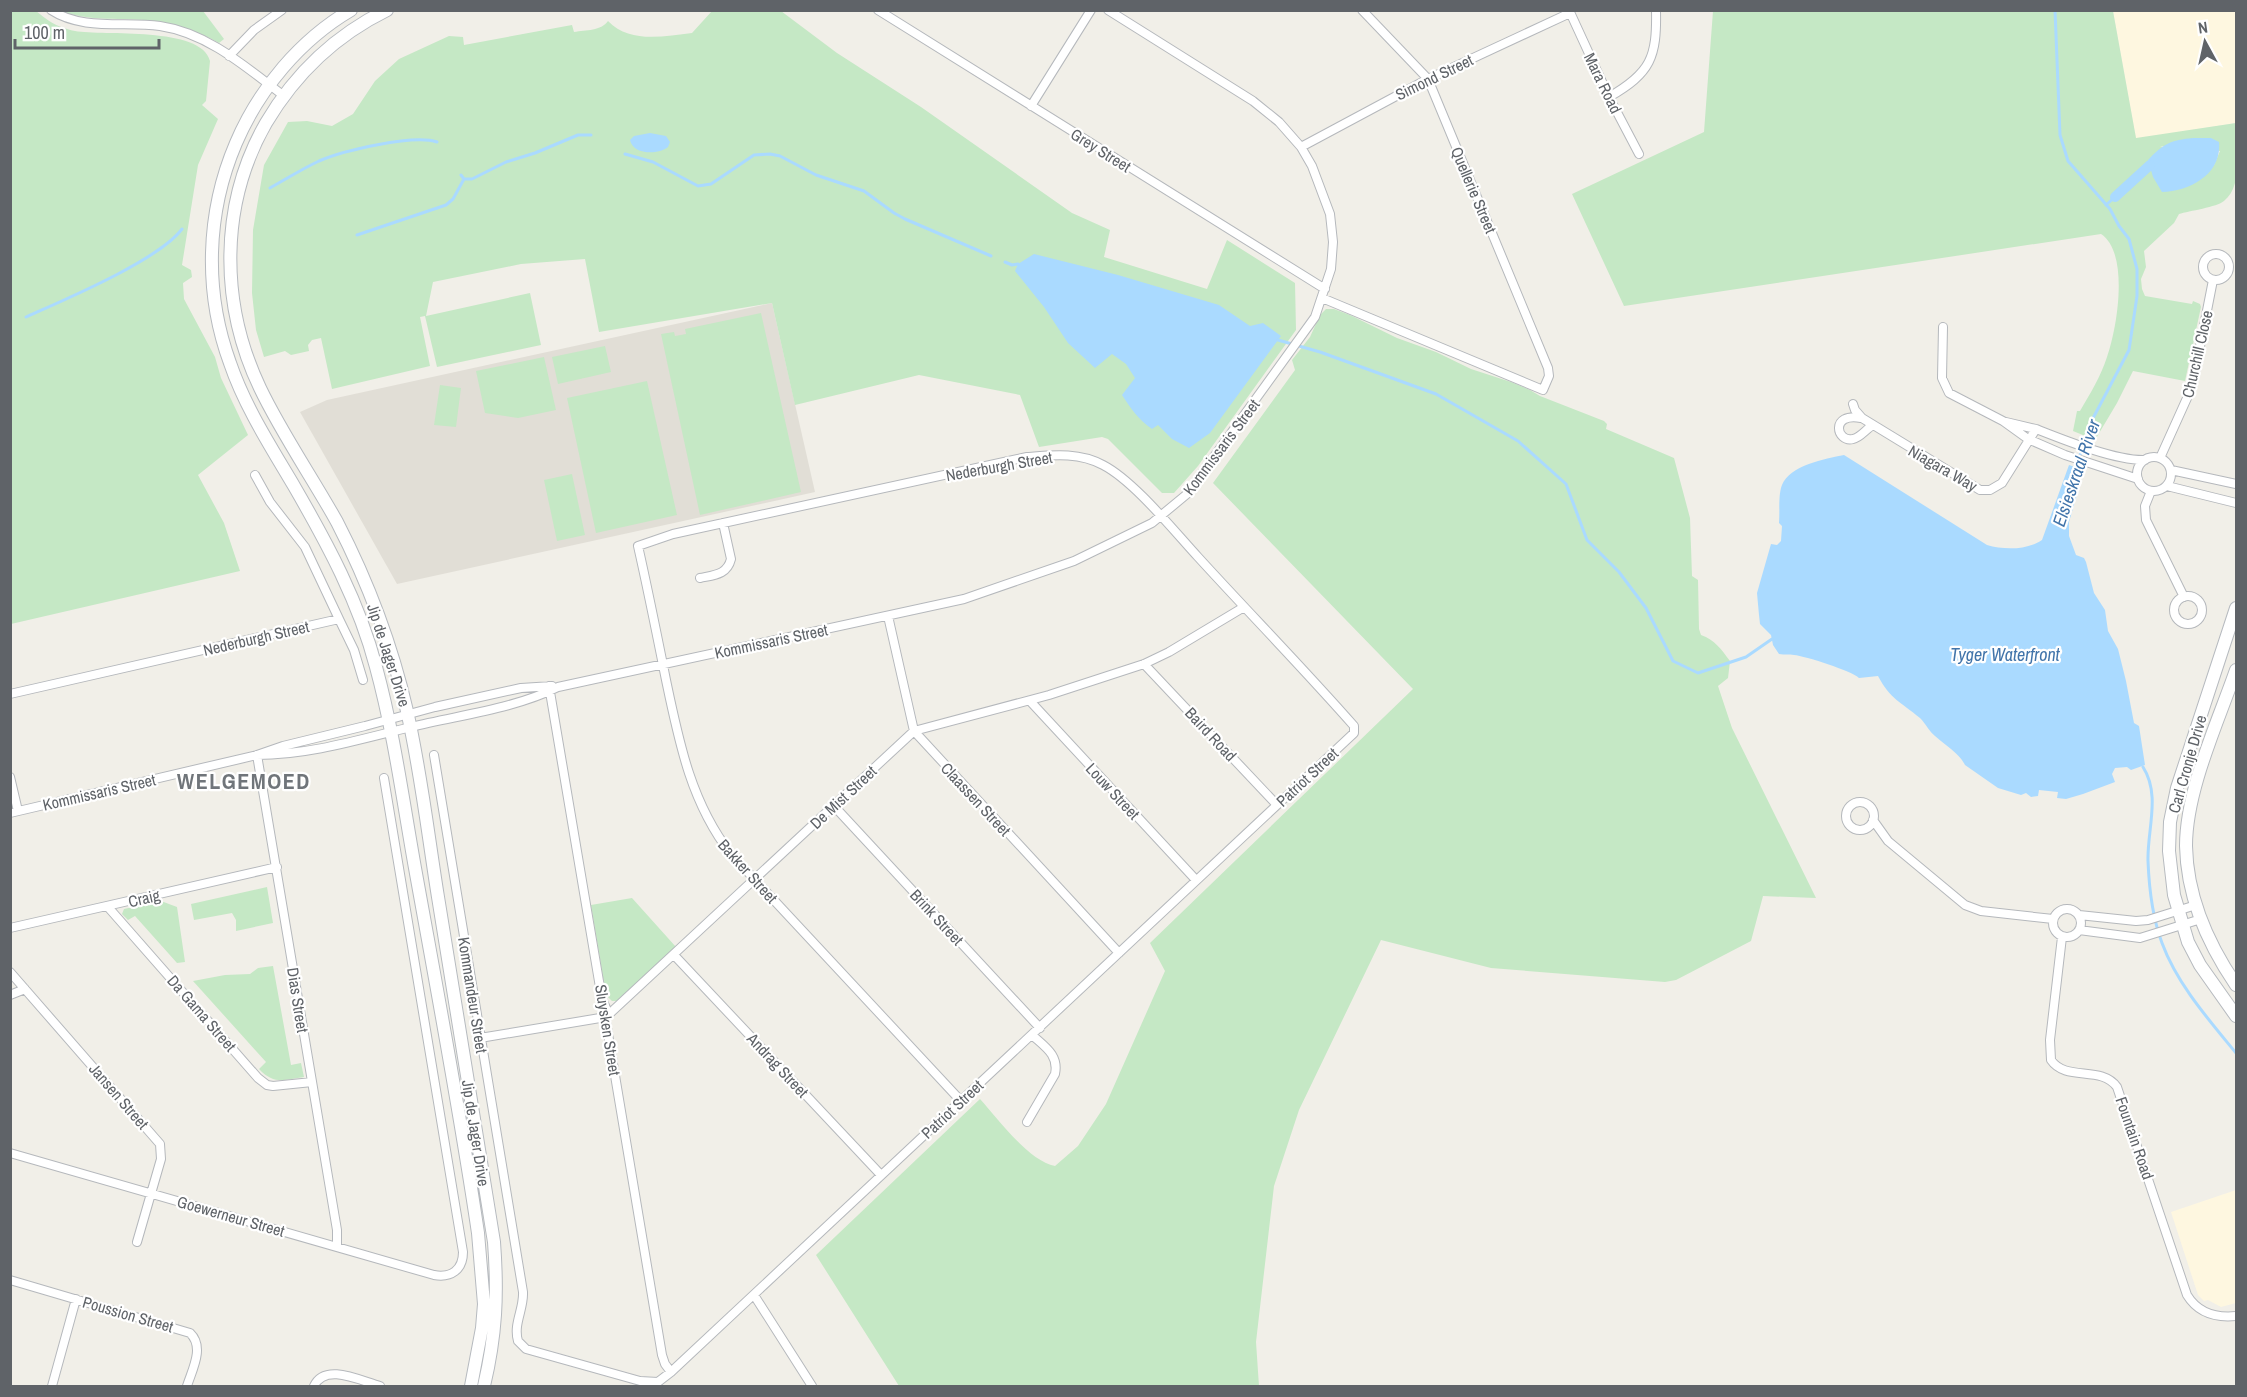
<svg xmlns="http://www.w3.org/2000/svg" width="2247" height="1397" viewBox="0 0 2247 1397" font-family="'Archivo Narrow',sans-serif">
<rect width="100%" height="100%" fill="#f1efe8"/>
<path fill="#fef7e0" d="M2113,11H2236V123L2136,139Z
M2236,1190V1303L2221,1307L2208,1300L2204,1301L2198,1295L2171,1212Z"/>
<path fill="#e1ded6" d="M772,303L815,492L397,584L300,412L327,400Z"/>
<path fill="#c5e8c5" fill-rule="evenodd" d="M10,11C17,10 27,9 34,10C38,12 42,16 45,18C54,25 65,29 75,31C103,36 202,26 210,61L206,101L202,105L218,119L198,165L182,265L191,270L192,277L183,283L184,299L215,357L221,378L248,435L198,475L224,523L240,571L11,624Z
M61,11H203L224,39L219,43C196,30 171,22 144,20C116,18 87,21 61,11Z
M712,11H781L837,53L921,107L1072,213L1110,230L1104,257L1207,289L1227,240L1295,283L1296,330L1198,466L1174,493H1162L1108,439L1102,437L1039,447L1020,395L919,375L795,405L772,303L599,332L585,259L521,264L433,282L426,316L530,293L541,345L437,367L425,316L420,317L430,366L332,389L321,338L312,340L308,345L309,351L291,355L285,351L264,357L256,330L252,293L253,230L264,165L288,122L307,121L332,126L353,114L375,81L399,59L449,36L463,37L464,45L572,25L574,32C586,30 601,31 608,21C630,44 664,36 692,33Z
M1713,11H2113L2136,138L2236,123C2236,146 2244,185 2224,201C2217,207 2189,211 2179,214L2174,223L2144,251L2146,267L2141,279L2142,289L2145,296L2192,304L2193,301L2200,304L2201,307L2185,381L2133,371L2117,403L2095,440L2073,431L2077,411H2080C2090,394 2101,376 2107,357C2117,329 2130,253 2101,234L1624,306L1572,194L1704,132ZM2160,146L2220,151L2214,165Z
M1326,309H1334L1350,315L1397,338L1436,352L1471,369L1511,382L1530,390L1540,396L1604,421L1607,424L1606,429L1674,458L1690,518L1692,576L1698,580L1699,629L1701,635C1715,640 1721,649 1730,661L1728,678L1718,686L1732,728L1816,898L1763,896L1751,941L1676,980L1665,982L1491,968L1381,940L1299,1110L1274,1186L1256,1342L1259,1386H899L816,1255L980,1099C998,1119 1029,1161 1055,1166L1078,1146L1106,1104L1165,971L1150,943L1413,689L1213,483L1295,370L1292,360L1310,337L1320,315Z
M761,313L801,492L700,515L661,334L674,332L675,336L686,334L685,329Z
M605,346L611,372L558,384L552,357Z
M544,357L556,410L518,418L485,413L476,371Z
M647,381L677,515L596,533L567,398Z
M440,385L461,388L456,427L434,425Z
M572,474L585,535L557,541L544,480Z
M267,887L273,923L236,931V920L232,913L194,920L191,904Z
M632,898L676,947L617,1001H612L606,995L591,905Z
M161,901L177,907L185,962L177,963L135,916L128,920L122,914L124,909Z
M273,966L291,1065L301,1063L304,1077C284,1080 274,1085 259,1069L266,1062L193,981L225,975L250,974L258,968Z"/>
<path fill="#aadaff" d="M650,133L666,136L670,142L668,147C658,155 633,155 630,140L634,136Z
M2193,138H2211L2219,142C2222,174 2190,191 2162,192L2153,177L2148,160C2163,144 2171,140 2193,138Z
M1034,254L1118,275L1219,305L1250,326L1263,323L1281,336L1210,433L1189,448L1172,439L1158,425L1152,429C1138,419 1131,409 1122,395L1135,378L1126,364L1112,354L1095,368L1068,343L1044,307L1015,271L1018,264Z
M1844,455L1987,545C2004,550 2027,550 2042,540L2069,465L2084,470L2069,522V536L2076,555L2084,558L2086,562L2094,593L2105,610L2108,631L2118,649L2126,681L2134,723L2139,726L2145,765L2131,770L2127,767L2115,768L2112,774L2115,782L2083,794L2066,799L2057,798L2058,792L2039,790L2038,796L2031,797L2026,793L2021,795L1998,788L1965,765C1959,753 1945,745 1935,736C1929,731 1926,724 1920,718C1901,702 1890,699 1878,676L1859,678C1852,671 1805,656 1794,655C1789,654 1785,655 1779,654L1773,645L1771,635L1760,624L1759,615L1757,593L1771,544L1777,545L1781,541L1782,526L1779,523C1780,511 1778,495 1782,485C1790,465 1825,459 1844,455Z"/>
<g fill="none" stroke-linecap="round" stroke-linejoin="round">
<path stroke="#aadaff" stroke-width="3" d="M2055,10L2060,135L2068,161L2110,209L2119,226L2129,239L2137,269V296L2129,350L2091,422L2075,470
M625,154L653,162L698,186L711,184L754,155L770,154L780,156L816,175L864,191L894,213L905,219L991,256
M461,175L464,179H472L506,162L535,153L578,135H591
M270,188C286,179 302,169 319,161C342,151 413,134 437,142
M2106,205L2115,197
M357,235L446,205L453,199L464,179
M1005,262L1012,265L1018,264
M26,317C64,300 159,260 182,229
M1278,340L1320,352L1436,394L1518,441L1566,484L1587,540L1619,572L1646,608L1673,661L1698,673L1746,657L1772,639
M2143,767C2161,795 2147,830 2148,861C2149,887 2153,919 2162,943C2177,984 2209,1020 2236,1053"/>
<path stroke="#aadaff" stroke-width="10" d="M2115,197L2150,165"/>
<defs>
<path id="street" d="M51,10C83,31 125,21 160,26C208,33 247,68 284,96
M878,10L1325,289
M1569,10L1609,97L1639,154
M229,56L254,30L282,10
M1609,97C1651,73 1657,57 1656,10
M1031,106L1091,10
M1301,147L1428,79L1570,13
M2203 267a13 13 0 1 1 26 0a13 13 0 1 1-26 0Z
M1322,298L1543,390L1549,376L1548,368L1428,79L1362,10
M1943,327L1942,378L1949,393L2003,421L2028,439L2065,455L2138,479
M1853,404L1855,410L1862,418L1980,490H1990L2002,483L2036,429C2064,440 2116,461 2145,460
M1861,418C1830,412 1836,443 1853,439C1860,438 1866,429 1873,425
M2006,422L2036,429
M2137 474a17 17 0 1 1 34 0a17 17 0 1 1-34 0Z
M2160,458L2192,387L2213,280
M2171,470L2236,484
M2167,486L2236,503
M2151,491L2145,506L2146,520L2184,597
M700,578C714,575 727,575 731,559L723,523
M2174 610a14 14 0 1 1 28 0a14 14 0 1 1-28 0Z
M888,616L914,731L1119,953
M339,619L354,650L363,680
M1144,664L1277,805
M549,686L602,999L606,1008V1022L662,1355L665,1364L671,1372
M10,694L339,619L305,547L270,502L255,475
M1030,701L1196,880
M257,755C309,755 361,739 411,727C459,715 514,709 558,687L964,599L1074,561L1152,523L1187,494L1315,317L1331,269L1333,242L1330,214L1312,166L1301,147L1279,122L1253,101L1108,10
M257,755L337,1230V1246
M434,755L523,1292C524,1309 513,1324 518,1341L526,1349L640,1381L658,1382L671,1372L1354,733V726C1303,668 1250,614 1198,557C1174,531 1134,481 1103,465C1079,452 1053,455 1027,457L673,534L638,546C648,590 657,635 666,680C679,742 691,803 731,854L961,1101
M10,777L18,811
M1846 816a14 14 0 1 1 28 0a14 14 0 1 1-28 0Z
M834,806L1040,1028
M10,813L257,755L283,746L365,726L435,707L521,688L552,686
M1873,820L1888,841L1965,905L1981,911L2053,919
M108,907L258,1078L267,1085L273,1086L312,1082
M2053 923a14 14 0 1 1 28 0a14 14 0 1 1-28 0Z
M2079,915L2136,921L2148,920L2196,905
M10,928L277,867
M2079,930L2140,938L2201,919
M2062,937L2050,1040L2051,1060C2066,1082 2101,1065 2117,1087L2187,1295C2198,1313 2216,1318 2236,1316
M674,955L881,1175
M10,972L160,1144L161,1159L137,1242
M10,995L25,989
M480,1038L606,1017L914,731L1049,695L1144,664L1169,652L1244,607
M1027,1122L1055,1074C1059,1055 1045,1047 1032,1035
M10,1153L434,1275C451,1278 463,1270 463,1252L384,778
M10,1280L190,1333C205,1347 192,1370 187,1386
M754,1295L812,1386
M52,1386L76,1299
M314,1386C325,1362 361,1381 380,1386"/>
<path id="secondary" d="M351,10C300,40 259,89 236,143C206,213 204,292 230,363C245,407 271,447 294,486C327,543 359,602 376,667C394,733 403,801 415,868C437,990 460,1111 478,1233L484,1304L482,1328L471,1386
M387,10C336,35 295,74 266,123C219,205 220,304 260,388C282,434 312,477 337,522C368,582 392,646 407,711C421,772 428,835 438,897C456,1012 475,1127 494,1242C498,1295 496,1335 484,1386
M2236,608L2177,788L2170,822L2169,851L2174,895L2188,942L2200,965L2236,1016
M2236,670C2218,722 2186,790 2186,846C2187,897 2208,944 2236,985"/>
</defs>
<use href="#street" stroke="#b5b8bc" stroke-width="10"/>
<use href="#secondary" stroke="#b6babf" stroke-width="14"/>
<use href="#street" stroke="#fff" stroke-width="8"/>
<use href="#secondary" stroke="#fff" stroke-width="12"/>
</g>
<g text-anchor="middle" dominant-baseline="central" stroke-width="4.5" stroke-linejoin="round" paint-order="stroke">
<g font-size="16" fill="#5f6368" stroke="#fff">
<text transform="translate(1434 77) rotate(-26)">Simond Street</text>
<text transform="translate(1603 83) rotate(64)">Mara Road</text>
<text transform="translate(1101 150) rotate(32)">Grey Street</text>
<text transform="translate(1474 190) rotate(67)">Quellerie Street</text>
<text transform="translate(2197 354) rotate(-77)">Churchill Close</text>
<text transform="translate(1221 447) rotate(-53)">Kommissaris Street</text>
<text transform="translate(999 466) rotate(-10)">Nederburgh Street</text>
<text transform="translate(1943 468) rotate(30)">Niagara Way</text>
<text transform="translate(256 638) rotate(-13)">Nederburgh Street</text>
<text transform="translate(771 641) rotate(-12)">Kommissaris Street</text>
<text transform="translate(389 655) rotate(72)">Jip de Jager Drive</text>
<text transform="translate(1211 734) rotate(47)">Baird Road</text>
<text transform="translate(2187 764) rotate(-74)">Carl Cronje Drive</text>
<text transform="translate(1307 777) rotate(-43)">Patriot Street</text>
<text transform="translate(1113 791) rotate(47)">Louw Street</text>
<text transform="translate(99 792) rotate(-13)">Kommissaris Street</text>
<text transform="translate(843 797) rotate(-43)">De Mist Street</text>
<text transform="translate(976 799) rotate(47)">Claassen Street</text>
<text transform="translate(748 871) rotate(48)">Bakker Street</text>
<text transform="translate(144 898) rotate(-13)">Craig</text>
<text transform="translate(937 917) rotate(47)">Brink Street</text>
<text transform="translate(473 995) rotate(81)">Kommandeur Street</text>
<text transform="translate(298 1000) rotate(81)">Dias Street</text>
<text transform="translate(202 1013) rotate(49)">Da Gama Street</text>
<text transform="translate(608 1030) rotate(81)">Sluysken Street</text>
<text transform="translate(778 1065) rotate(47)">Andrag Street</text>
<text transform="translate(119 1096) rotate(49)">Jansen Street</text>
<text transform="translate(952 1109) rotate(-43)">Patriot Street</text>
<text transform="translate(476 1133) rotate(81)">Jip de Jager Drive</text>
<text transform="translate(2135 1138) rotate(71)">Fountain Road</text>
<text transform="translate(231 1216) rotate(16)">Goewerneur Street</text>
<text transform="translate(128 1314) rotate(16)">Poussion Street</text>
</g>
<g font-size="18" font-style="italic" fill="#4174aa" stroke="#fff">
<text transform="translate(2076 473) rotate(-71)">Elsieskraal River</text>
<text x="2005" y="654">Tyger Waterfront</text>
</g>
<g font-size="22" font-weight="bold" letter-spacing="1.5" fill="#70757a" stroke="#fff">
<text x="244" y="781">WELGEMOED</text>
</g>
</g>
<rect width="2247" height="1397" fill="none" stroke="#5f6368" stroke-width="24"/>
<g transform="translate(2205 42) rotate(352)" stroke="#ffffff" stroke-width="4.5" paint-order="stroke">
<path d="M0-4.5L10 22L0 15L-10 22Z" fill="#5f6368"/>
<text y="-9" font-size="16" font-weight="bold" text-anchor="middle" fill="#5f6368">N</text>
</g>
<path d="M15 39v9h144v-9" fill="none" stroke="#5f6368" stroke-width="3"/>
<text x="24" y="39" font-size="18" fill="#5f6368" stroke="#ffffff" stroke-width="4.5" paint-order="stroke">100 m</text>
</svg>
